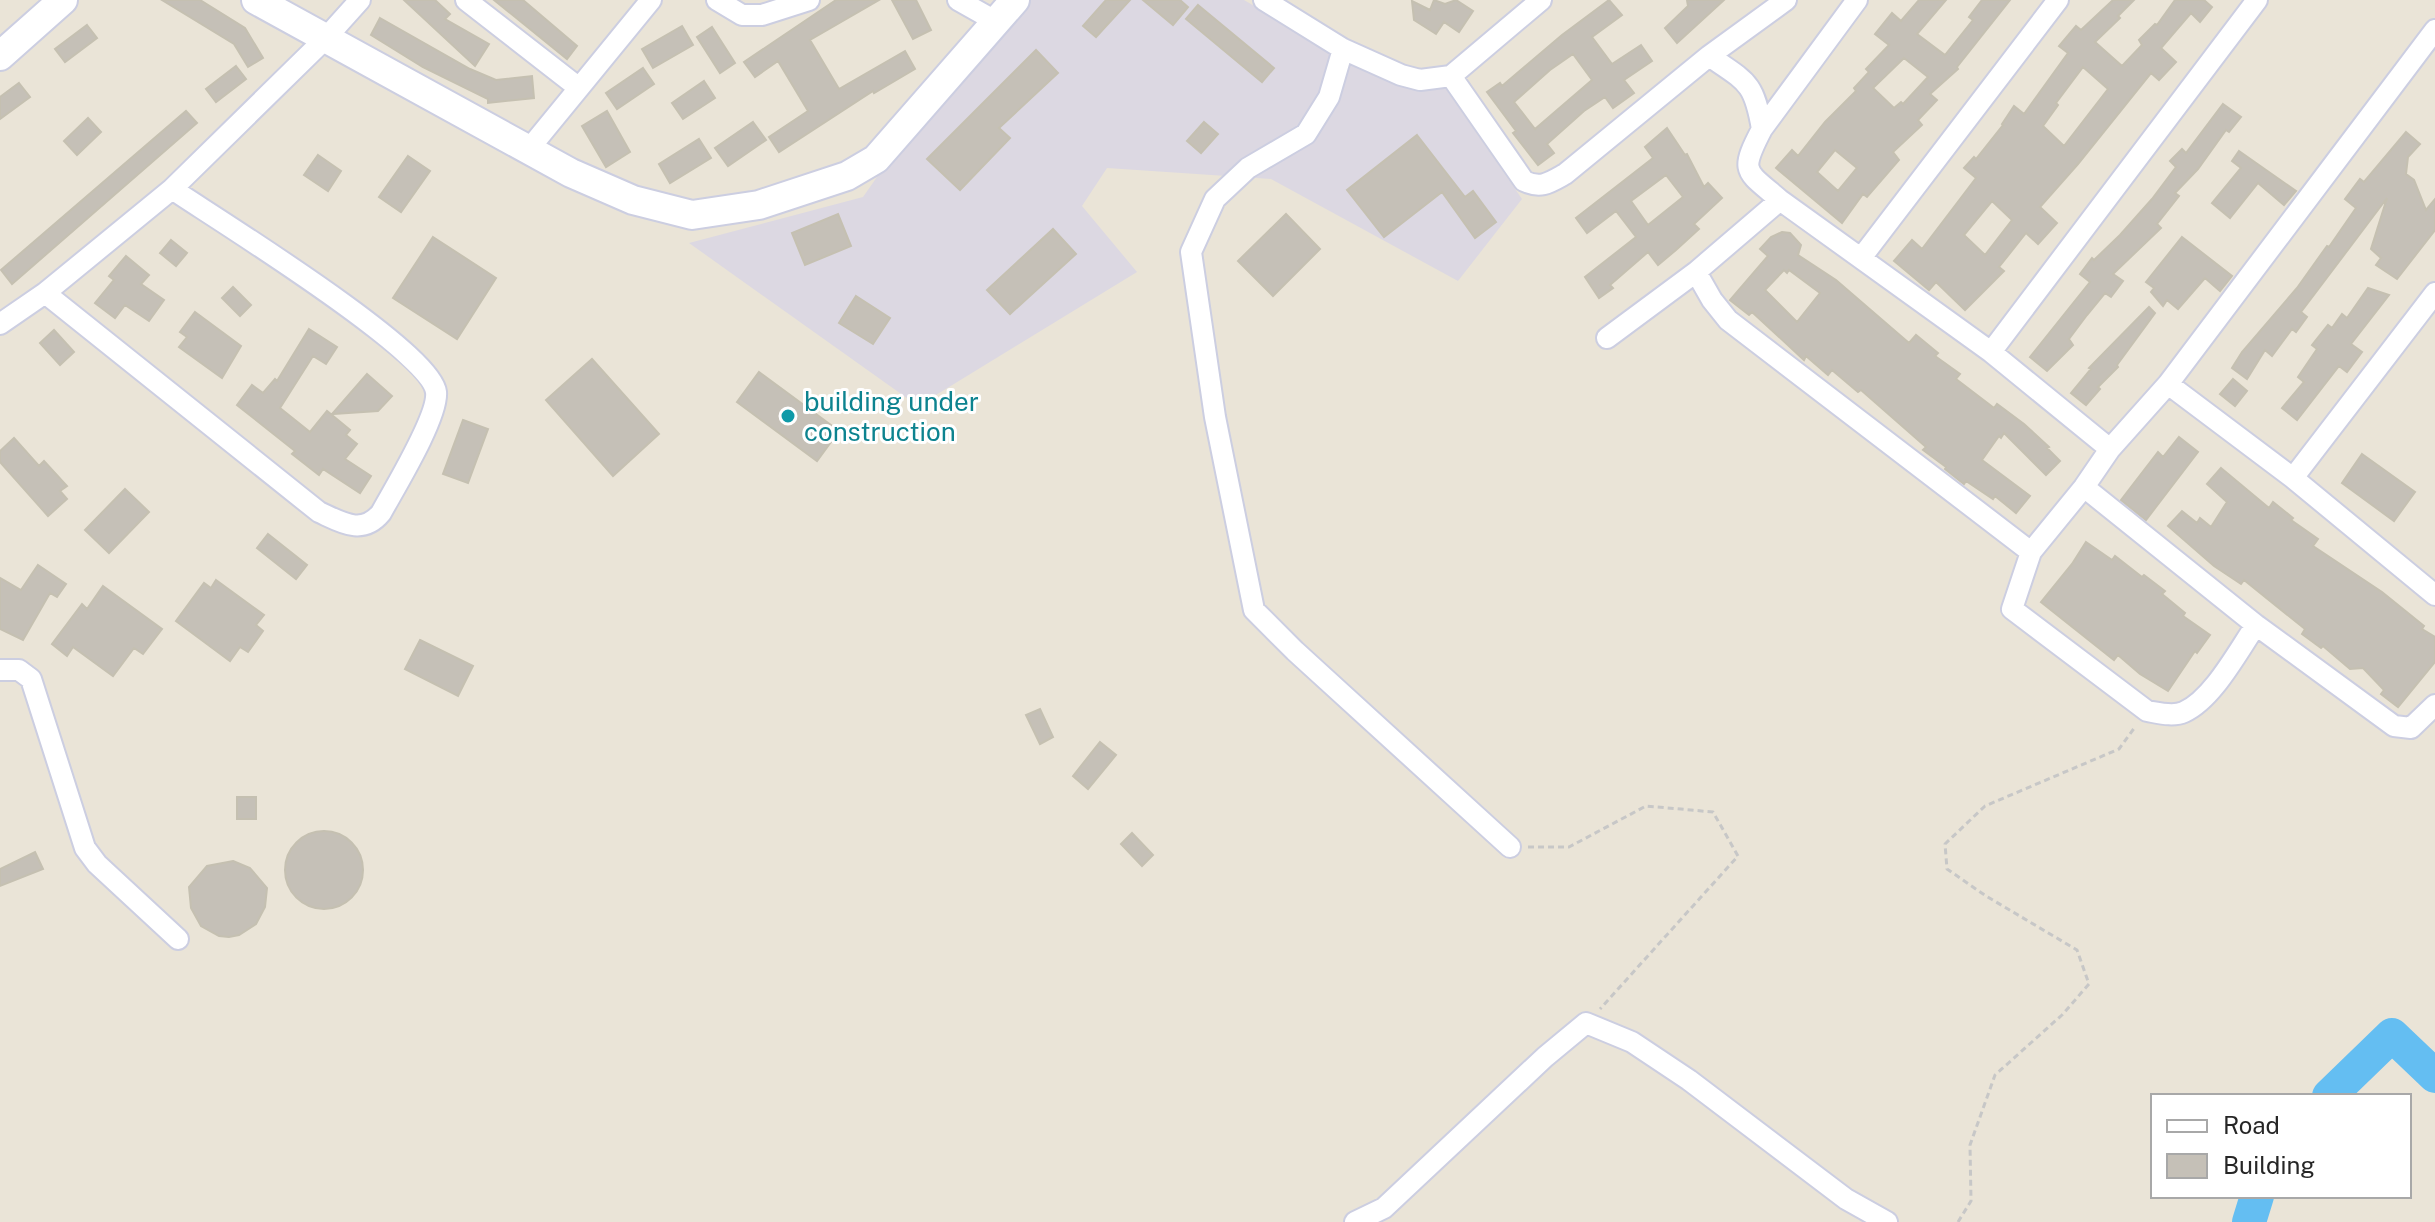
<svg xmlns="http://www.w3.org/2000/svg" width="2435" height="1222" viewBox="0 0 2435 1222" font-family="'Public Sans',sans-serif">
<rect width="100%" height="100%" fill="#eae4d7"/>
<path fill="#dcd8e2" d="M1014,0H1244L1329,49L1443,85L1522,199L1458,281L1271,179L1107,168L1082,206L1137,272L918,406L689,243L863,197L926,107Z"/>
<g fill="none" stroke-linecap="round" stroke-linejoin="round">
<path stroke="#64bef2" stroke-width="34" d="M2329,1096L2392,1035L2435,1076
M2249,1222L2257,1196"/>
</g>
<path fill="#c5c0b7" stroke="#c5c0b1" stroke-width="2" fill-rule="evenodd" d="M162,0H200L245,28L263,58L248,67L234,44Z
M404,0H435L450,14L445,19L489,44L475,66Z
M494,0H523L577,46L567,59Z
M836,0H879L810,40L839,89L905,51L915,69L874,93L873,91L779,152L769,137L808,111L778,61L755,77L744,62Z
M892,0H916L931,30L913,39Z
M1106,0H1130L1096,37L1083,26Z
M1143,0H1180L1188,7L1173,25Z
M1434,0L1445,4L1456,0L1473,11L1459,32L1444,22L1436,34L1414,20L1412,1L1430,10Z
M1609,0L1622,15L1592,37L1612,64L1641,45L1652,61L1624,80L1634,93L1613,108L1605,97L1584,111L1547,144L1554,153L1538,165L1513,133L1516,131L1487,92L1500,83L1502,86L1562,35ZM1573,54L1592,80L1535,129L1514,102L1550,70Z
M1687,0H1724L1677,43L1665,28L1688,6Z
M1919,0H1946L1917,34L1945,55L1973,20L1969,17L1982,0H2010L1957,67L1958,69L1930,94L1937,100L1918,120L1922,125L1893,152L1899,160L1867,197L1863,194L1842,223L1776,168L1792,150L1798,156L1825,122L1856,91L1854,88L1869,72L1866,69L1889,45L1875,34L1892,13L1901,21ZM1904,58L1928,77L1903,104L1901,102L1894,108L1873,88ZM1835,150L1857,168L1838,191L1817,172Z
M2113,0H2134L2118,16L2120,18L2095,42L2122,66L2142,45L2139,40L2155,24L2157,25L2175,0H2204L2212,7L2200,22L2191,13L2161,48L2176,62L2159,80L2151,73L2078,164L2040,207L2057,223L2038,244L2026,233L1999,267L2004,271L1965,310L1936,282L1929,290L1894,261L1912,240L1922,249L1976,178L1964,168L1974,157L1976,159L2003,125L2002,124L2014,106L2024,114L2068,53L2059,46L2076,26L2081,30ZM2083,67L2108,89L2064,146L2043,126L2058,105L2056,103ZM1992,201L2012,220L1985,255L1964,235Z
M1198,5L1274,68L1262,82L1186,19Z
M380,18L470,69L496,80L532,76L534,98L488,103V99L423,67L371,35Z
M87,25L97,38L65,62L55,49Z
M682,26L693,45L653,68L642,49Z
M712,27L735,63L720,73L697,37Z
M1036,50L1058,73L999,128L1010,138L960,190L927,159Z
M236,66L246,79L216,102L206,89Z
M643,68L654,84L617,109L606,93Z
M704,81L715,98L683,119L672,103Z
M19,83L30,97L0,119V97Z
M2223,104L2241,117L2229,132L2226,130L2198,169L2175,193L2179,196L2157,224L2161,228L2113,274L2123,281L2111,297L2105,293L2087,315L2069,339L2073,345L2047,371L2030,357L2090,282L2080,274L2092,258L2094,260L2120,235L2152,199L2176,167L2170,161L2182,149L2186,153Z
M186,111L197,123L12,284L1,270Z
M607,111L630,152L606,167L582,126Z
M88,118L101,132L77,155L64,141Z
M753,122L766,140L728,166L715,148Z
M1204,122L1218,134L1201,153L1187,141Z
M1667,128L1685,155L1687,154L1704,187L1708,183L1722,198L1694,224L1699,229L1676,250L1658,265L1648,252L1610,285L1613,288L1599,298L1585,277L1636,237L1616,211L1587,233L1576,218L1653,158L1645,147ZM1666,175L1683,197L1648,225L1631,201Z
M2406,132L2420,144L2408,157L2406,174L2414,180L2426,210L2435,199V230L2397,279L2376,265L2381,258L2371,249L2387,198L2301,312L2307,317L2296,332L2292,329L2272,356L2265,350L2247,379L2232,368L2242,352L2297,288L2327,246L2329,247L2356,208L2345,199L2360,179L2364,182Z
M1417,135L1465,197L1473,191L1496,222L1475,238L1442,192L1384,237L1347,190Z
M699,139L711,158L670,183L659,164Z
M2239,151L2296,191L2284,205L2258,183L2230,218L2212,203L2241,168L2232,161Z
M318,155L341,171L328,191L304,175Z
M408,156L430,171L401,212L379,197Z
M838,214L851,246L805,265L792,233Z
M1286,214L1320,249L1273,296L1238,261Z
M1053,229L1076,254L1010,314L987,290Z
M1782,232L1790,233L1801,245L1798,255L1836,280L1909,343L1916,335L1938,353L1935,356L1960,374L1956,379L1994,408L1997,404L2024,424L2049,447L2047,448L2060,461L2046,475L2004,433L2001,438L1999,436L1982,460L2030,496L2016,513L1995,496L1993,499L1966,481L1964,484L1945,469L1946,467L1923,450L1926,447L1861,390L1858,392L1832,370L1828,375L1806,356L1804,360L1752,312L1749,315L1730,300L1768,256L1760,249L1771,237ZM1784,270L1787,273L1789,270L1820,293L1797,322L1765,290Z
M433,237L496,278L457,339L393,298Z
M2182,237L2232,276L2220,291L2205,278L2178,309L2167,300L2163,306L2151,292L2154,288L2146,282Z
M171,240L187,253L176,266L160,253Z
M126,256L149,275L141,284L164,300L149,321L125,305L115,318L95,303L114,280L109,276Z
M233,287L251,305L240,316L222,298Z
M2368,288L2389,295L2351,344L2362,352L2347,372L2339,366L2297,420L2282,408L2304,382L2298,377L2317,349L2312,345L2328,325L2332,328L2342,314L2347,318Z
M856,296L890,318L873,344L839,323Z
M2149,307L2155,313L2117,365L2118,367L2098,387L2100,389L2086,405L2071,393L2091,369L2089,368Z
M195,312L241,346L222,378L179,347L187,337L180,332Z
M309,329L337,347L326,364L313,356L280,408L310,432L327,411L350,430L346,435L357,444L345,459L371,476L360,493L323,469L319,475L292,454L295,451L237,405L252,385L263,393L275,379L277,381Z
M54,330L74,352L60,365L40,343Z
M592,359L659,434L613,476L546,400Z
M759,372L839,431L817,461L737,402Z
M367,374L392,396L378,411L332,414Z
M2233,379L2247,391L2235,406L2220,394Z
M463,420L488,429L468,483L443,474Z
M2179,437L2198,452L2146,520L2121,500L2158,452L2163,457Z
M14,438L39,466L44,461L67,486L60,491L67,499L48,516L0,462V451Z
M2362,454L2415,492L2394,521L2342,483Z
M2221,468L2269,508L2273,502L2293,518L2291,520L2318,539L2313,546L2382,592L2424,626L2422,629L2435,637V662L2398,707L2381,694L2384,690L2363,668L2350,669L2323,646L2321,648L2302,634L2305,629L2244,580L2241,584L2214,566L2168,526L2182,511L2197,523L2200,518L2211,527L2227,502L2207,484Z
M125,489L149,512L109,553L85,530Z
M268,534L307,565L296,579L257,548Z
M2086,542L2112,560L2115,556L2142,577L2144,575L2165,591L2162,594L2185,613L2183,616L2210,635L2197,653L2195,651L2168,691L2140,674L2118,655L2114,660L2041,602L2072,564Z
M38,565L66,584L57,597L50,593L23,640L0,629V578L21,590Z
M216,580L264,615L256,625L263,631L248,652L240,647L230,661L176,621L204,583L211,588Z
M103,586L162,629L143,654L134,648L113,676L73,647L67,656L52,644L82,604L87,609Z
M420,640L473,666L458,696L405,669Z
M1040,709L1053,737L1040,744L1026,715Z
M1100,742L1116,755L1088,789L1073,776Z
M237,797H256V819H237Z
M285 870a39 39 0 1 1 78 0a39 39 0 1 1-78 0Z
M1132,833L1153,855L1142,866L1121,844Z
M35,852L43,869L0,886V869Z
M233,861L250,868L267,888L265,907L256,924L239,935L229,937L219,936L201,926L191,908L189,887L207,866Z"/>
<g fill="none" stroke-linecap="round" stroke-linejoin="round">
<defs>
<path id="street" d="M466,0L579,88L529,149
M717,0L742,15H762L809,0
M958,0L997,22
M1264,0L1343,49L1401,75L1420,80L1451,76L1541,0
M1857,0L1762,129C1739,173 1745,170 1780,200L1991,352L2110,449
M1343,49L1329,97L1306,134L1248,168L1215,199L1191,252L1215,417L1254,610L1295,651L1510,847
M1709,56C1747,82 1754,82 1762,129
M1451,76L1524,181C1541,189 1549,183 1565,174L1709,56L1786,0
M579,88L651,0
M1861,258L2058,0
M1696,272L1712,300L1728,320L2031,552
M45,293L319,512C341,522 362,536 381,513C394,489 439,416 436,392C431,351 215,218 172,189
M2435,293L2293,478L2435,595
M0,324L45,293L172,189L325,39L360,0
M1607,338L1696,272L1780,200
M1991,352L2257,0
M2168,384L2293,478
M2084,487L2256,625L2394,726L2411,728L2435,705
M2256,625C2238,651 2213,699 2184,712C2173,717 2159,713 2147,711L2012,609L2031,552L2084,487L2110,449L2168,384L2435,30
M0,670H19L31,679L85,848L97,864L178,939
M1355,1222L1384,1208L1545,1057L1586,1023L1632,1042L1689,1080L1846,1199L1887,1222"/>
<path id="secondary" d="M256,0L571,173L633,200L692,215L759,205L847,176L876,159L1015,0
M0,56L63,0"/>
</defs>
<use href="#street" stroke="#cccee1" stroke-width="24"/>
<use href="#secondary" stroke="#cccee1" stroke-width="32"/>
<path stroke="#c7c7c7" stroke-width="3" stroke-dasharray="6 4" stroke-linecap="butt" d="M1528,847H1569L1646,806L1713,812L1738,856L1600,1009
M1958,1222L1971,1201L1970,1145L1995,1075L2062,1015L2089,984L2077,950L1986,896L1947,869L1945,844L1985,806L2119,749L2135,727"/>
<use href="#street" stroke="#fff" stroke-width="20"/>
<use href="#secondary" stroke="#fff" stroke-width="28"/>
</g>
<circle fill="#0f9aa8" stroke="#fff" stroke-width="3" cx="788" cy="416" r="8"/>
<g text-anchor="middle" dominant-baseline="central" stroke-width="6" stroke-linejoin="round" paint-order="stroke">
<g font-size="26" fill="#0d838f" stroke="#fff" text-anchor="start">
<text x="804" y="401">building under<tspan x="804" dy="30">construction</tspan></text>
</g>
</g>
<rect x="2151" y="1094" width="260" height="104" fill="#ffffff" stroke="#a8a8a8" stroke-width="2"/>
<rect x="2167" y="1120" width="40" height="12" fill="#ffffff" stroke="#a8a8a8" stroke-width="2"/>
<text x="2223" y="1134" font-size="24" fill="#262626">Road</text>
<rect x="2167" y="1154" width="40" height="24" fill="#c5c0b7" stroke="#a8a8a8" stroke-width="2"/>
<text x="2223" y="1174" font-size="24" fill="#262626">Building</text>
</svg>
